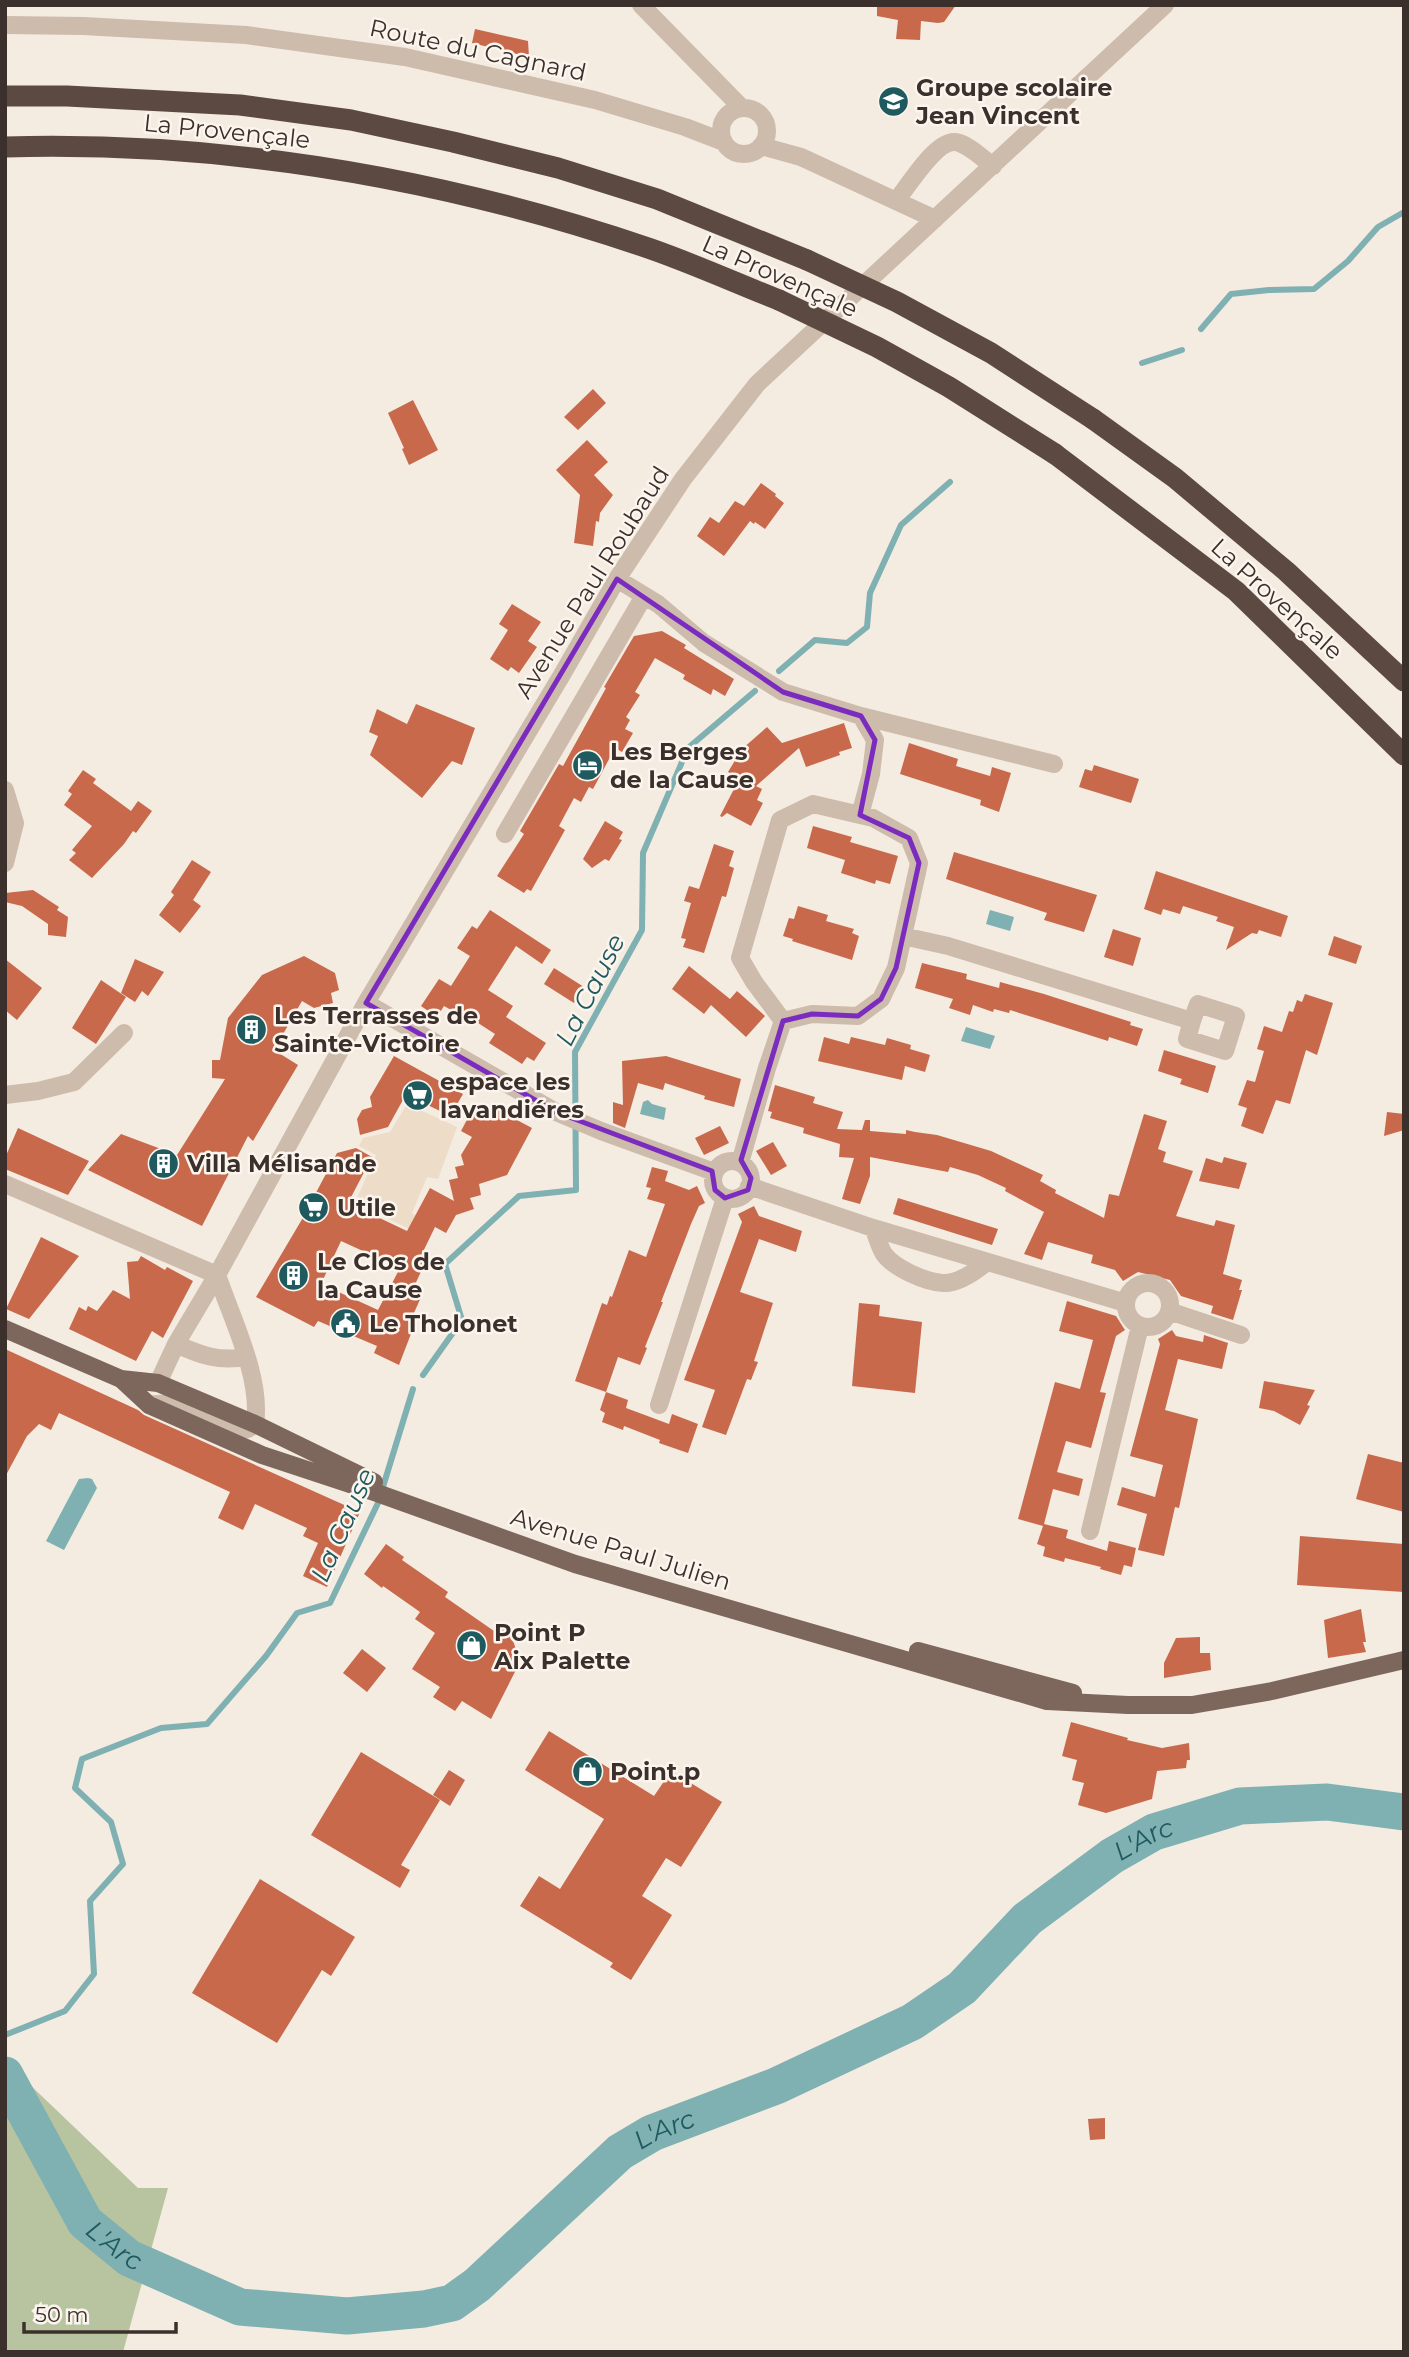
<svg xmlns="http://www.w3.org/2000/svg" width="1409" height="2357" viewBox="0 0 1409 2357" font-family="Montserrat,sans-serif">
<rect width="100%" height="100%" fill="#f4ebe1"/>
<path fill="#b8c4a0" d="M5,2061L138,2188H168L123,2352H5Z"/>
<path fill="#ecdcc8" d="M407,1104L457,1127L438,1179L427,1177L412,1213L431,1227L426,1237L355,1203L376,1155L359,1146L363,1138L390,1132Z"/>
<path fill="#7fb0b2" d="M990,910L1014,917L1010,931L986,924Z
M966,1027L995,1036L990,1049L961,1041Z
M648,1100L652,1104L666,1108L664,1120L640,1114L643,1102Z
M88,1478L92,1479L97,1488L64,1550L46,1541L79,1479Z"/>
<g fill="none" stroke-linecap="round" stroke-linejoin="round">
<path stroke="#7fb0b2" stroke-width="6" d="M1201,329L1231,294L1269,290L1314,289L1348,261L1378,227L1404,212
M1142,363L1182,350
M779,671L815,640L847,643L867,627L870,593L901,525L950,482
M423,1375L462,1320L445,1264L519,1196L576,1190L575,1052L642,930L643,853L688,748L755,691
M5,2035L65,2011L94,1974L90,1901L123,1864L111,1822L75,1788L82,1759L161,1728L207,1724L266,1656L297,1613L330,1603L378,1503L413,1389"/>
<path stroke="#7fb0b2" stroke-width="37" id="s1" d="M5,2075L85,2222L129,2258L240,2307L347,2316L424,2309L452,2303L477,2285L620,2152L652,2133L776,2086L912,2022L962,1988L1027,1919L1112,1856L1154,1832L1240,1806L1327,1802L1404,1812"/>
</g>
<path fill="#c8694b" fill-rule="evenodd" d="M877,5H956L944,22L938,23L921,21L920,40L896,39L898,20L877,16Z
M475,29L528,41L529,57L472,43Z
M593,389L606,403L578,430L564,417Z
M413,400L438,450L409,465L402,449L404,448L388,413Z
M587,440L608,462L594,475L613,495L600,513L599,522L596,521L593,546L574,543L580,495L556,470Z
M761,483L776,494L775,496L784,503L765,529L755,522L754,524L750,521L724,556L697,536L710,517L719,523L735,501L744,506Z
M512,604L541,622L528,641L537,647L519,673L511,667L508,671L490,659L508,630L499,624Z
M662,631L686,645L684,648L734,679L725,696L713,689L711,695L683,679L685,675L655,658L635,692L640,695L626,717L630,720L625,729L633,733L622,752L615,748L593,789L589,787L581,802L574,798L559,826L565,830L531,891L527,889L524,893L497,876L524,834L520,831L559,764L563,766L606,688L604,687L634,636Z
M416,704L475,728L462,765L452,761L422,798L370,755L378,736L369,732L377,709L407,724Z
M844,723L852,748L839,752L840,755L806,767L799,748L756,786L762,789L757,800L763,803L751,826L727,813L722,817L720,816L734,789L730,787L736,776L728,772L742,749L767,727L782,743Z
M909,743L958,759L956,766L990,776L992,767L1011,773L999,812L980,805L981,800L900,774Z
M1094,765L1139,779L1131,803L1079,787L1085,769L1092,771Z
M83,770L96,779L93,783L131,811L138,801L152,811L136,833L133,831L124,844L92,878L69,860L76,853L72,850L92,826L64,805L72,794L68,791Z
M605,821L623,832L619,839L622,840L609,861L605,859L592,868L583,859Z
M813,826L852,837L850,842L898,856L890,884L876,880L875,884L841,873L845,860L807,848Z
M714,844L734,851L729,866L734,868L726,897L722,896L704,953L683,947L686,939L681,938L691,903L684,901L689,886L699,889Z
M954,852L1097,895L1084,932L1044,920L1047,913L946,879Z
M192,860L211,872L193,900L201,906L180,933L159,915L174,895L171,892Z
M1156,871L1288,916L1281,937L1259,930L1257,934L1252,933L1226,950L1234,927L1216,921L1218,917L1183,906L1180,914L1163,909L1161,915L1144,909Z
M33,890L59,907L57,910L68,917L66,937L48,935V924L22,906L5,902V893Z
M798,906L828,915L826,921L854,929L852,933L859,936L852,960L792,941L793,939L783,936L789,918L794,919Z
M490,910L551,950L542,964L516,946L488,990L513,1006L506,1017L546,1043L534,1061L527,1057L522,1064L489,1043L495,1034L455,1008L453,1011L444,1006L437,1017L421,1006L439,979L451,986L470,956L457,948L472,926L477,929Z
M1113,929L1141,938L1133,966L1104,957Z
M1334,936L1362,946L1356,964L1328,955Z
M304,956L335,973L339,990L331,993L333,1003L314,1008L302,1001L274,1050L298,1065L253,1141L248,1136L202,1226L88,1170L121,1134L177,1155L225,1079L212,1078V1060H220L228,1018L262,975Z
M5,959L42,988L17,1020L5,1010Z
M135,959L164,972L148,996L142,991L135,1002L121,993Z
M922,963L967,974L966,979L999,988L1000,982L1044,994L1131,1022L1130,1025L1143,1029L1137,1046L1109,1037L1108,1041L1010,1010L1009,1013L994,1009L993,1012L973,1005L970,1015L949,1008L953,999L915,988Z
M689,966L730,999L737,991L765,1016L746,1037L711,1005L704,1014L672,989Z
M554,968L584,987L574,1003L544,984Z
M101,980L126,997L96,1044L72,1028Z
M1305,994L1333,1003L1317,1055L1306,1050L1290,1104L1276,1100L1263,1134L1241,1126L1247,1108L1238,1105L1247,1080L1255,1082L1264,1051L1257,1049L1264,1026L1282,1032L1289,1011L1293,1012L1297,1000L1302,1002Z
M824,1037L849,1044L851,1037L885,1045L887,1038L911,1045L910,1049L930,1055L925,1072L905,1066L902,1080L818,1061Z
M1164,1050L1216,1066L1208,1093L1180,1084L1182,1079L1158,1071Z
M394,1056L463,1094L456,1106L440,1111L409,1096L407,1099L404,1098L388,1127L360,1135L357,1119L362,1110L372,1107L370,1097Z
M666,1056L741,1079L734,1107L704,1099L705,1096L665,1083L663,1090L638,1083L625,1128L613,1123V1102L623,1105L622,1061Z
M775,1085L815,1097L813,1103L843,1112L837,1129L862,1130L865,1120H870V1131L906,1134V1130L915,1132L937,1135L991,1151L1043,1175L1040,1181L1056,1190L1055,1193L1104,1218L1109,1194L1119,1196L1144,1114L1167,1121L1158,1149L1166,1152L1163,1162L1193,1171L1176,1216L1214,1226L1216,1220L1235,1225L1223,1274L1242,1280L1239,1290H1242L1233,1320L1211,1313L1213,1306L1181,1296L1170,1280L1138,1272L1123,1281L1115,1270L1091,1263L1093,1255L1048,1242L1042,1260L1024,1254L1044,1212L1005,1191L1006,1188L978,1175L950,1167L948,1172L870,1157V1176L860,1204L842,1199L854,1158L839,1157L840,1144L803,1133L804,1128L770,1118L772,1112L768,1111Z
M494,1108L532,1128L507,1175L479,1184L481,1195L470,1198L474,1209L456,1215L446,1233L435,1227L419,1260L425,1263L412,1291L422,1295L409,1324L414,1326L399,1365L374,1353L377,1346L318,1321L314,1327L256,1297L301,1221L337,1153L356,1148L372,1157L348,1203L407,1231L430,1188L454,1201L449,1180L458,1178L455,1167L464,1165L461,1155L472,1137L461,1131L470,1114ZM341,1241L400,1268L378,1310L321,1284Z
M1387,1112L1404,1114V1130L1384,1136Z
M720,1126L729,1143L704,1155L695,1138Z
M18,1128L89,1161L68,1195L5,1169V1158Z
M773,1142L787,1166L771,1175L756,1151Z
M1224,1157L1247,1163L1239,1189L1199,1181L1206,1158L1222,1163Z
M652,1167L668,1171L665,1181L689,1190L697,1186L705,1203L699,1206L691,1224L661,1302H663L645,1347L647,1348L640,1365L618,1357L606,1392L575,1381L602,1303L607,1305L610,1296L612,1297L629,1250L646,1257L665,1204L647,1199L651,1188L646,1187Z
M898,1198L998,1229L992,1245L893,1214Z
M754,1206L759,1216L802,1231L796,1252L759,1239L740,1292L773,1303L754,1361L758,1362L751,1380L747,1379L726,1435L702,1427L715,1390L684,1380L742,1222L738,1214Z
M41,1237L79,1256L29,1319L6,1309Z
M141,1256L165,1270L167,1267L193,1281L163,1338L152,1331L136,1361L69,1329L79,1307L86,1311L88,1306L97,1311L113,1290L130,1299L127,1262L138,1261Z
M1067,1301L1116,1316L1125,1330L1116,1336L1100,1392L1106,1393L1091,1448L1066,1441L1057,1472L1083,1479L1079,1496L1053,1489L1044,1524L1068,1530L1066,1538L1107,1551L1109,1541L1136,1548L1132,1567L1124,1565L1121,1575L1100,1569L1101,1567L1065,1558L1064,1562L1043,1556L1045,1547L1037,1544L1043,1526L1018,1519L1055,1382L1080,1389L1093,1340L1059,1331Z
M859,1303L880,1305L879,1316L922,1322L915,1393L852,1386Z
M1172,1330L1176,1336L1203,1342L1204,1335L1228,1343L1222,1369L1178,1359L1165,1410L1198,1419L1179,1508L1175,1507L1164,1556L1138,1550L1147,1514L1117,1505L1122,1487L1155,1497L1163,1465L1130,1456L1160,1344L1158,1339Z
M5,1349L138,1410L144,1415L360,1512L327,1587L303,1576L318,1543L303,1536L307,1528L255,1504L243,1530L218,1518L230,1492L59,1413L51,1430L39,1424L27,1436L5,1477Z
M1264,1381L1315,1390L1307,1405L1310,1406L1300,1425L1274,1411L1259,1408Z
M606,1392L628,1400L626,1408L669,1424L672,1414L698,1424L688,1453L659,1443L660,1440L624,1426L623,1430L602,1422L605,1413L600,1410Z
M1368,1454L1404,1463V1512L1356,1499Z
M1300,1536L1404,1544V1592L1297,1585Z
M386,1544L404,1557L402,1560L448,1592L445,1597L494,1631L508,1625L520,1662L491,1719L462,1701L455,1711L433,1697L440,1687L412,1669L435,1633L415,1619L420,1612L383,1586L382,1588L364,1574Z
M1361,1609L1366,1642H1363L1366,1652L1328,1658L1324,1620Z
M1200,1637V1653H1210L1211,1670L1164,1678V1663L1176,1638Z
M362,1649L386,1668L367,1692L343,1673Z
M1071,1722L1128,1738L1127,1740L1162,1748L1189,1743L1190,1760H1187L1186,1768L1157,1771L1152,1799L1106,1813L1078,1805L1084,1783L1072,1780L1077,1760L1062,1756Z
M549,1731L654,1796L671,1771L722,1802L681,1867L666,1858L642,1896L672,1915L631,1980L610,1967L613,1963L520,1906L539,1876L560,1889L604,1819L525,1770Z
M361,1752L440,1800L401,1865L410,1870L400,1888L311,1835Z
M449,1770L465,1780L450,1806L433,1795Z
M260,1879L355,1937L331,1976L322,1970L277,2043L192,1993Z
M1105,2118V2139L1090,2140L1088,2119Z"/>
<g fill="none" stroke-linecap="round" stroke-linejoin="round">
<path stroke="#cdbbac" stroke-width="18" d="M641,5L742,108
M5,25L83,26L246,35L405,57L595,100L685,127L724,142
M721 131a23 23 0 1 1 46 0a23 23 0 1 1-46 0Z
M761,146L801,157L935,219
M897,200C908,186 936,140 955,142C967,143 982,158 993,166
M617,579L658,604L704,643L783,692L861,716L1054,764
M5,790L15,823L5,863
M860,815L871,774L875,740L861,716
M505,834L644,596
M366,1003L556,1112L601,1131L714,1172
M783,1021L754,982L740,958L780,820L813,804L873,818L909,838L919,863L903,936
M5,1095L38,1091L74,1082L124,1033
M713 1180a19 19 0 1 1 38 0a19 19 0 1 1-38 0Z
M740,1163L767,1068L783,1021L812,1014L858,1016L881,999L896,968L903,936L948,946L1192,1021L1187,1039L1225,1051L1236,1016L1198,1004L1192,1021
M5,1184L217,1275C232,1319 262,1378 255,1424L248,1429L238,1430C211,1419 178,1398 149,1405
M749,1186L873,1228L1126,1303
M873,1228C877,1236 879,1246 884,1254C894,1268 925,1282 943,1283C958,1284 976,1271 987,1262
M1126 1305a22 22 0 1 1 44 0a22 22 0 1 1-44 0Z
M1169,1311L1241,1335
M176,1344C200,1355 219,1362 246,1357
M158,1383L176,1344L217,1275L366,1003L563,673L617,579L683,479L757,384L1165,5
M659,1405L725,1198
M1090,1531L1140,1326"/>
<path stroke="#7d675c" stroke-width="18" d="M5,1329L121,1379L158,1383L255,1424L374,1482
M121,1379L149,1405L262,1455L377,1493L575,1564L1047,1701L1128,1705H1192L1272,1691L1404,1660
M918,1651L1073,1693"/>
<path stroke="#5c4a42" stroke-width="21" d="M5,96H67L240,105L351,120L453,142L558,168L657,199L807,260
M5,147C225,141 443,178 651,249C694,264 736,283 779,300
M1093,419L1175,478L1286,571L1404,681
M1055,454L1236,591L1404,755"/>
<path stroke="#5c4a42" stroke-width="21" d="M807,260L897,302L991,353L1093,419
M779,300L877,347L949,387L1055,454"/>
</g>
<path fill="none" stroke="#7b2cbf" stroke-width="5" stroke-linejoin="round" d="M617,579L783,692L861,716L875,740L860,815L909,838L919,863L896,968L881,999L858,1016L812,1014L783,1021L741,1160L751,1178L748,1190L725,1198L715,1190L712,1171L556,1112L366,1003Z"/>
<defs>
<symbol id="school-disc" viewBox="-11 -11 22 22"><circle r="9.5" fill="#1f5a5e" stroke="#fbf5ee"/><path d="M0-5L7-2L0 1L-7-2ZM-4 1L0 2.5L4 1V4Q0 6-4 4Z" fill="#fff"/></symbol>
<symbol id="hotel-disc" viewBox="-11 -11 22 22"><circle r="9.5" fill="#1f5a5e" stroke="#fbf5ee"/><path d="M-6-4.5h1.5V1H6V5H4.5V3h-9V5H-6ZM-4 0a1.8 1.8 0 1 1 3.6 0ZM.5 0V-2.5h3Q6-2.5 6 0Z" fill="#fff"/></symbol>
<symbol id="building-disc" viewBox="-11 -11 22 22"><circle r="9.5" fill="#1f5a5e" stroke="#fbf5ee"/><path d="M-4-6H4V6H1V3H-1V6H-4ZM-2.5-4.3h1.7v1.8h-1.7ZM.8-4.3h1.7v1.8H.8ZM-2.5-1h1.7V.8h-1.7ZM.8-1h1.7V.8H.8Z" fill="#fff"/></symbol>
<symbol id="supermarket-disc" viewBox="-11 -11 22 22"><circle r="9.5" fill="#1f5a5e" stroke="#fbf5ee"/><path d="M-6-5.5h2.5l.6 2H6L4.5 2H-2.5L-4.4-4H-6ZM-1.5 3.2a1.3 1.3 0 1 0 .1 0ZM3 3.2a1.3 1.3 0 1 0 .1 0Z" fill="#fff"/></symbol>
<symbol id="civic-disc" viewBox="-11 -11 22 22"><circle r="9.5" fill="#1f5a5e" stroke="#fbf5ee"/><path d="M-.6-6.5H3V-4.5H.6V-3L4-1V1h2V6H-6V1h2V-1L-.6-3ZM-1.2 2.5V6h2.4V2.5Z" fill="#fff"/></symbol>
<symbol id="shop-disc" viewBox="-11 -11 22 22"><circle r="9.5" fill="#1f5a5e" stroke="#fbf5ee"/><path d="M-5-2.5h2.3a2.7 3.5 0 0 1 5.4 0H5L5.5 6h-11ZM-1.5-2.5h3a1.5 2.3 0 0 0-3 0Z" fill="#fff"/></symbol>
</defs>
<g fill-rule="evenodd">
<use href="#school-disc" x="876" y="84" width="35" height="35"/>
<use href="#hotel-disc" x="570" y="748" width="35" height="35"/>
<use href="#building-disc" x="234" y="1012" width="35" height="35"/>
<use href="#supermarket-disc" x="400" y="1078" width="35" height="35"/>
<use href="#building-disc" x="146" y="1146" width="35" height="35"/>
<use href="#supermarket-disc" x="296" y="1190" width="35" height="35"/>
<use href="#building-disc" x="276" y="1258" width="35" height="35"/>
<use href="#civic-disc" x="328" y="1306" width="35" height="35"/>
<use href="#shop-disc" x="454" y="1628" width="35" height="35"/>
<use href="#shop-disc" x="570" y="1754" width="35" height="35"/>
</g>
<g text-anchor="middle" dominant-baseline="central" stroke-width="5" stroke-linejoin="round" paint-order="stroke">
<g font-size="24" fill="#3b302b" stroke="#fbf5ee">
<text transform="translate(478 50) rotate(12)">Route du Cagnard</text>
<text transform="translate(227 131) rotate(6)">La Provençale</text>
<text transform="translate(780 276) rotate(24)">La Provençale</text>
<text transform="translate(592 582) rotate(-58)">Avenue Paul Roubaud</text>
<text transform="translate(1277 599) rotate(42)">La Provençale</text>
<text transform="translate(621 1549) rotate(17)">Avenue Paul Julien</text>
</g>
<g font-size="24" font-weight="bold" fill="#3b302b" stroke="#fbf5ee" text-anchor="start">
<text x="916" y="87">Groupe scolaire<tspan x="916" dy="28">Jean Vincent</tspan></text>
<text x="610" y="751">Les Berges<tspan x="610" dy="28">de la Cause</tspan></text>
<text x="274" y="1015">Les Terrasses de<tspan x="274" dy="28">Sainte-Victoire</tspan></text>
<text x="440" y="1081">espace les<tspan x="440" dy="28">lavandiéres</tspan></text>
<text x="187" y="1163">Villa Mélisande</text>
<text x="337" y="1207">Utile</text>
<text x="317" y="1261">Le Clos de<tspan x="317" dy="28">la Cause</tspan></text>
<text x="369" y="1323">Le Tholonet</text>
<text x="494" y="1632">Point P<tspan x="494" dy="28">Aix Palette</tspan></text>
<text x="610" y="1771">Point.p</text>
</g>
<g font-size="26" font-style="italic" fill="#1f5a5e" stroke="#fbf5ee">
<text transform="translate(590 990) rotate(-63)">La Cause</text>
<text transform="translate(343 1525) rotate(-66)">La Cause</text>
<text stroke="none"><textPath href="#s1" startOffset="1402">L'Arc</textPath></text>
<text stroke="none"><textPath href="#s1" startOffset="835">L'Arc</textPath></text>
<text stroke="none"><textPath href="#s1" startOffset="205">L'Arc</textPath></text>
</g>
</g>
<rect width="1409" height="2357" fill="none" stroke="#3b302b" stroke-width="14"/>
<path d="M24 2322v10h152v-10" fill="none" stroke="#3b302b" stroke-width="3.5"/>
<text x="35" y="2322" font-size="21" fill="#3b302b" stroke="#fbf5ee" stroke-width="5" paint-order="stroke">50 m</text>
</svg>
